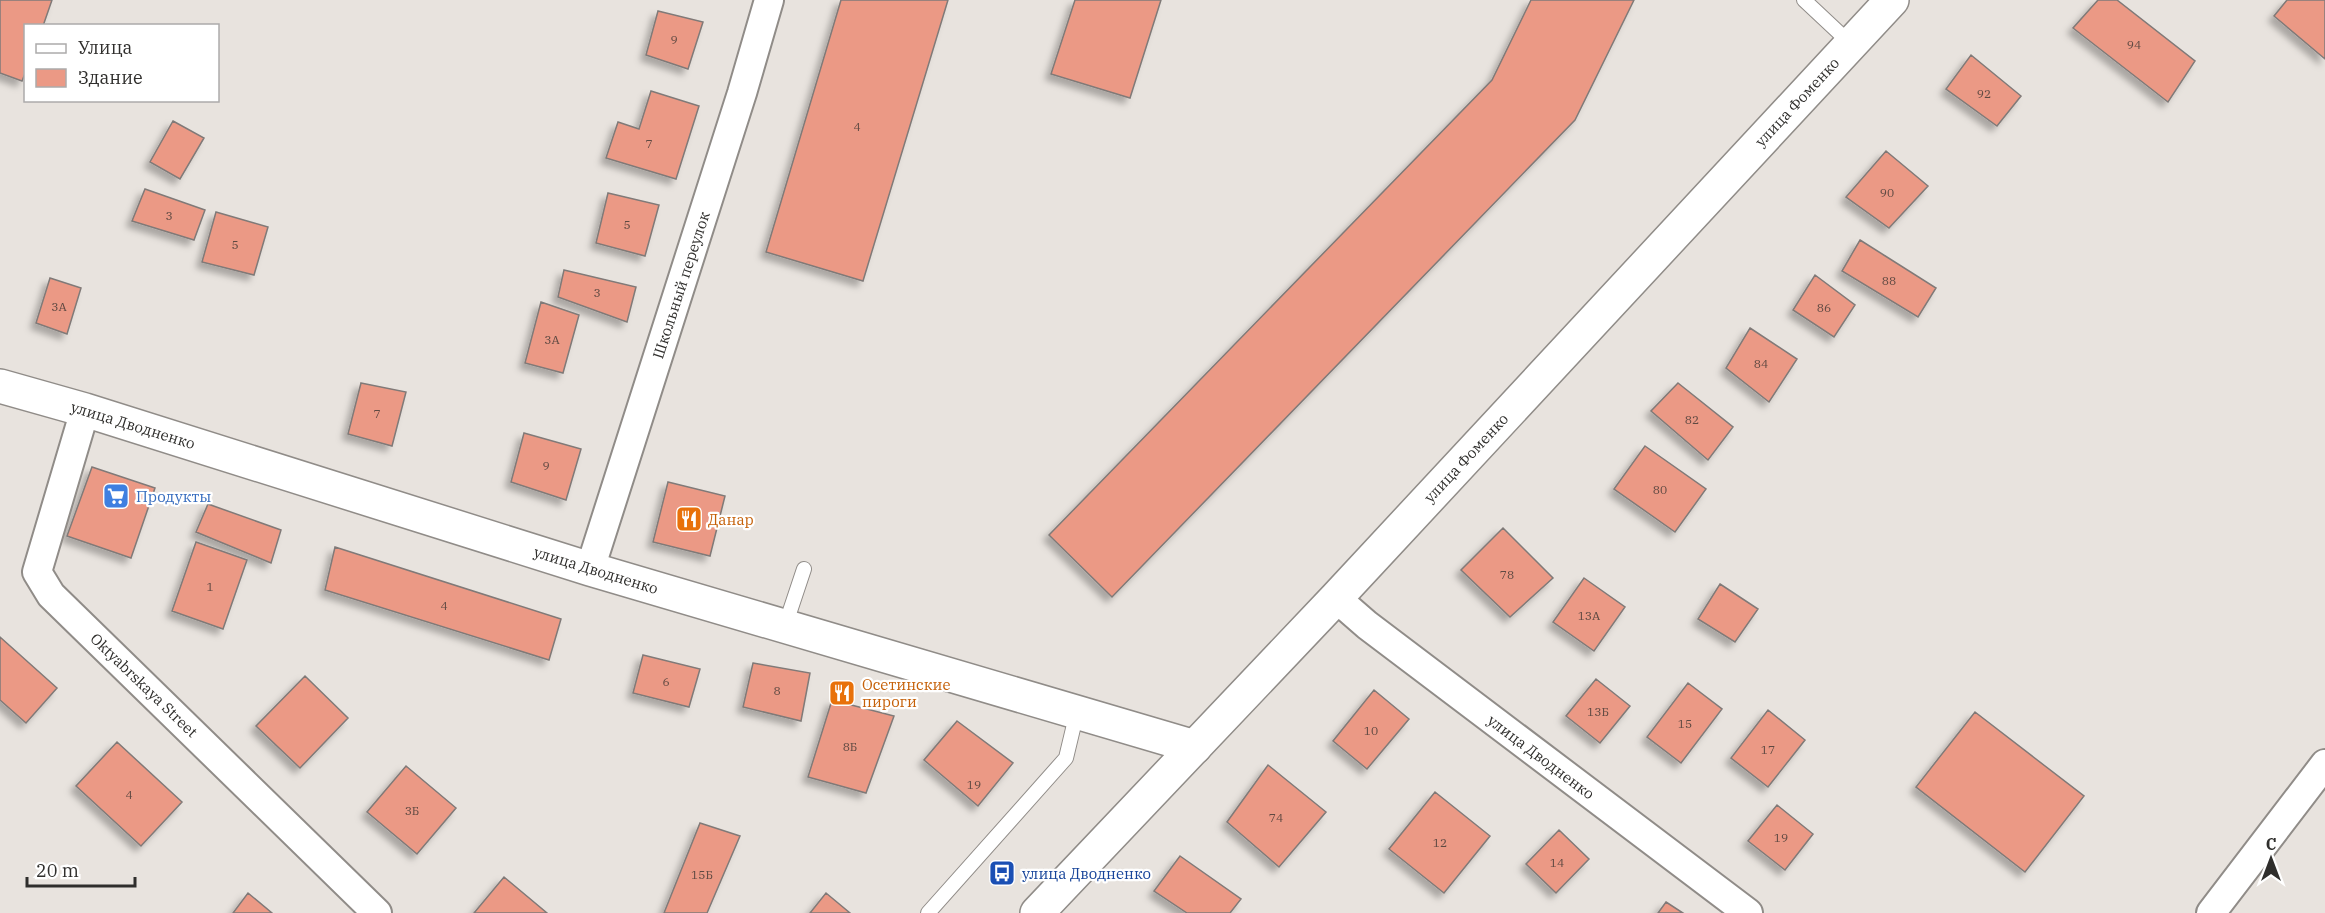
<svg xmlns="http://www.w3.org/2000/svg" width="2325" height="913" viewBox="0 0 2325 913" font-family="'IBM Plex Serif',serif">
<defs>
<filter id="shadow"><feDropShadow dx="-5.5" dy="5.5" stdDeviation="3" flood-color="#0004"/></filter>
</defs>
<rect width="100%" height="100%" fill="#e8e3de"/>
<path fill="#eb9985" stroke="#807a78" stroke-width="1.5" filter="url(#shadow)" d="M0,0H52L43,26H26V71L22,81L0,73Z
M841,0H948L863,281L766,252Z
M1075,0H1161L1130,98L1051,74Z
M1531,0H1634L1575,120L1112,597L1049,535L1492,80Z
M2098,0H2117L2195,61L2168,102L2073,28Z
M2287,0H2325V59L2274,16Z
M658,11L703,22L688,69L646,55Z
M1971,55L2021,96L1997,126L1946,89Z
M651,91L699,106L676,179L606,158L618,122L639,129Z
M173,121L204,138L180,179L150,162Z
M1886,151L1928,186L1889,228L1846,197Z
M145,189L205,210L194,240L132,221Z
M608,193L659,205L645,256L596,243Z
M216,212L268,227L254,275L202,262Z
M1860,240L1936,288L1918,317L1842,271Z
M564,270L636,287L627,322L558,297Z
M1815,275L1855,305L1834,337L1793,310Z
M50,278L81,288L67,334L36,323Z
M541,302L579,315L563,373L525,363Z
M1750,328L1797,359L1769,402L1726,368Z
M361,383L406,392L392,446L348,434Z
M1678,383L1733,427L1708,460L1651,411Z
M524,433L581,449L566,500L511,482Z
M1645,446L1706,489L1675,532L1614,489Z
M92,467L155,488L131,558L67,536Z
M668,482L725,496L710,556L653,542Z
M208,504L281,530L271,563L196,532Z
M1503,528L1553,578L1510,617L1461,570Z
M196,542L247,560L223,629L172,611Z
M335,547L561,619L549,660L325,590Z
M1584,578L1625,607L1594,651L1553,622Z
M1720,584L1758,609L1735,642L1698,619Z
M0,637L57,688L26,723L0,700Z
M643,655L700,669L689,707L633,693Z
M753,663L810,673L801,721L743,707Z
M305,676L348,718L300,768L256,726Z
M1596,679L1630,706L1600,743L1566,716Z
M1688,683L1722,709L1681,763L1647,737Z
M1374,690L1409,719L1367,769L1333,741Z
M832,700L894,716L866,793L808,777Z
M1768,710L1805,740L1768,787L1731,758Z
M1975,712L2084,796L2025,872L1916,787Z
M957,721L1013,763L978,806L924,760Z
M117,742L182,802L141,846L76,786Z
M1268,765L1326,812L1279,867L1227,822Z
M406,766L456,808L417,854L367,812Z
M1435,792L1490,836L1444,893L1389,849Z
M1777,805L1813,834L1785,870L1748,841Z
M700,823L740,836L707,913H664Z
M1559,830L1589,859L1556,893L1526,864Z
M1180,856L1241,899L1230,913H1187L1154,891Z
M504,877L547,913H474Z
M248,893L272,913H233Z
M826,893L850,913H810Z
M1666,902L1683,913H1658Z"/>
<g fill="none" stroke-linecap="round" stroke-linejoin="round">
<defs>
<path id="service" d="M1804,0L1851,44
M785,626L804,569
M928,913L1066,758L1077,712"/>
<path id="minor" d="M85,410L37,572L51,595L377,913
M590,569L742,93L769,0
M1336,598L1367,625L1748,913
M2211,913L2325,764"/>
<path id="tertiary" d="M0,386L85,410L590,569L1195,747"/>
<path id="secondary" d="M1037,913L1336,598L1892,0"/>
</defs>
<use href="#service" stroke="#908c88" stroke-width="16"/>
<use href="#minor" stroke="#908c88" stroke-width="32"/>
<use href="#tertiary" stroke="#908c88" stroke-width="36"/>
<use href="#secondary" stroke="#908c88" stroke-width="36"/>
<use href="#service" stroke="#fff" stroke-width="14"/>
<use href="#minor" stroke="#fff" stroke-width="28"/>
<use href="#tertiary" stroke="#fff" stroke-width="33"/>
<use href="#secondary" stroke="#fff" stroke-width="33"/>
</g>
<defs>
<symbol id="supermarket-square" viewBox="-11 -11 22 22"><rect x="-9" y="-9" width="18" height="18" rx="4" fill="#3f7fe0" stroke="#fff"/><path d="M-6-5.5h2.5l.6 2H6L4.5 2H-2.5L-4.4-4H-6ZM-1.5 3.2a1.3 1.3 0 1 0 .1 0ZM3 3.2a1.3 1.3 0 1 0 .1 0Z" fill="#fff"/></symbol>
<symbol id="restaurant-square" viewBox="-11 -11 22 22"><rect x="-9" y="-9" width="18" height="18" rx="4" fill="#e8710a" stroke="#fff"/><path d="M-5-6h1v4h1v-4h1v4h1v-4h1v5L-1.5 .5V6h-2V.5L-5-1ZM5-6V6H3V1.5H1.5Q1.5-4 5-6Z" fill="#fff"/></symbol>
<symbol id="bus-square" viewBox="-11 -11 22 22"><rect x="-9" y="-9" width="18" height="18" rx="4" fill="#1a4fb4" stroke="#fff"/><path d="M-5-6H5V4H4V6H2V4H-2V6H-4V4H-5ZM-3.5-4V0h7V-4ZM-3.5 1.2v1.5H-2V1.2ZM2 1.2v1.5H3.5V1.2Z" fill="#fff"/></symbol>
</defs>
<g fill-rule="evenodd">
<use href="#supermarket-square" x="101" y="481" width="30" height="30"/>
<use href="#restaurant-square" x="674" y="504" width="30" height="30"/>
<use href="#restaurant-square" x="827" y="678" width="30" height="30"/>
<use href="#bus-square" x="987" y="858" width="30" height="30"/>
</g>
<g text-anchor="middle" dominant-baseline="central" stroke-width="4.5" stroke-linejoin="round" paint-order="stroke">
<g font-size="12" fill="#5e4942">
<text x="674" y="39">9</text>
<text x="2134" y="44">94</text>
<text x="1984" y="93">92</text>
<text x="857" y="126">4</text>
<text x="649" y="143">7</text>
<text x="1887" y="192">90</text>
<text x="169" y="215">3</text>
<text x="627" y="224">5</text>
<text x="235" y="244">5</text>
<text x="1889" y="280">88</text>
<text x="597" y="292">3</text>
<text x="59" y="306">3А</text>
<text x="1824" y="307">86</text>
<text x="552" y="339">3А</text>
<text x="1761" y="363">84</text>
<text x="377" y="413">7</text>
<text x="1692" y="419">82</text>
<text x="546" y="465">9</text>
<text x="1660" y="489">80</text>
<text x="1507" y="574">78</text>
<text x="210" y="586">1</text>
<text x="444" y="605">4</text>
<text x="1589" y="615">13А</text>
<text x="666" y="681">6</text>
<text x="777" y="690">8</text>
<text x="1598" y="711">13Б</text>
<text x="1685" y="723">15</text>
<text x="1371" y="730">10</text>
<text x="850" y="746">8Б</text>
<text x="1768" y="749">17</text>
<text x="974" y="784">19</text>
<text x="129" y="794">4</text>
<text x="412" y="810">3Б</text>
<text x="1276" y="817">74</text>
<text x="1781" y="837">19</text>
<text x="1440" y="842">12</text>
<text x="1557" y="862">14</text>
<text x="702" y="874">15Б</text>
</g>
<g font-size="15" fill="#2f2e2c" stroke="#fff">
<text transform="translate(1797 102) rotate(-47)">улица Фоменко</text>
<text transform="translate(681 285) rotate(-72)">Школьный переулок</text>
<text transform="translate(133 425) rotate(17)">улица Дводненко</text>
<text transform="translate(1466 458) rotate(-47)">улица Фоменко</text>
<text transform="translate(596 570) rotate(17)">улица Дводненко</text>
<text transform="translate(144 685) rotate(44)">Oktyabrskaya Street</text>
<text transform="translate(1541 757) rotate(37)">улица Дводненко</text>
</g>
<g font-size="15" fill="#366cbe" stroke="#fff" text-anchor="start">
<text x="136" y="496">Продукты</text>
</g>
<g font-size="15" fill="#c56008" stroke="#fff" text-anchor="start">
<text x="708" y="519">Данар</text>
<text x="862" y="684">Осетинские<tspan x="862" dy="17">пироги</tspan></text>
</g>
<g font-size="15" fill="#164399" stroke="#fff" text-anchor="start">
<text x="1022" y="873">улица Дводненко</text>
</g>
</g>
<rect x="24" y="24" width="195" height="78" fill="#ffffff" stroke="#acabab" stroke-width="1.5"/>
<rect x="36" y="44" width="30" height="9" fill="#ffffff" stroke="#acabab" stroke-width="1.5"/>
<text x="78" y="54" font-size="18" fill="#2f2e2c">Улица</text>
<rect x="36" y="69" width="30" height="18" fill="#eb9985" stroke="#acabab" stroke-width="1.5"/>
<text x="78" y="84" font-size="18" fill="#2f2e2c">Здание</text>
<g transform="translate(2271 859)" stroke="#ffffff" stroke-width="4.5" paint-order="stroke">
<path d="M0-4.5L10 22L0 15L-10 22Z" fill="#2f2e2c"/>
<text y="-9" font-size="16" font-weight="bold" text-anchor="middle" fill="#2f2e2c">С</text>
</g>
<path d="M27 877v9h108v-9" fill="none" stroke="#2f2e2c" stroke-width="3"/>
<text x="36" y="877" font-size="18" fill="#2f2e2c" stroke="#ffffff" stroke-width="4.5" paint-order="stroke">20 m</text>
</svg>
